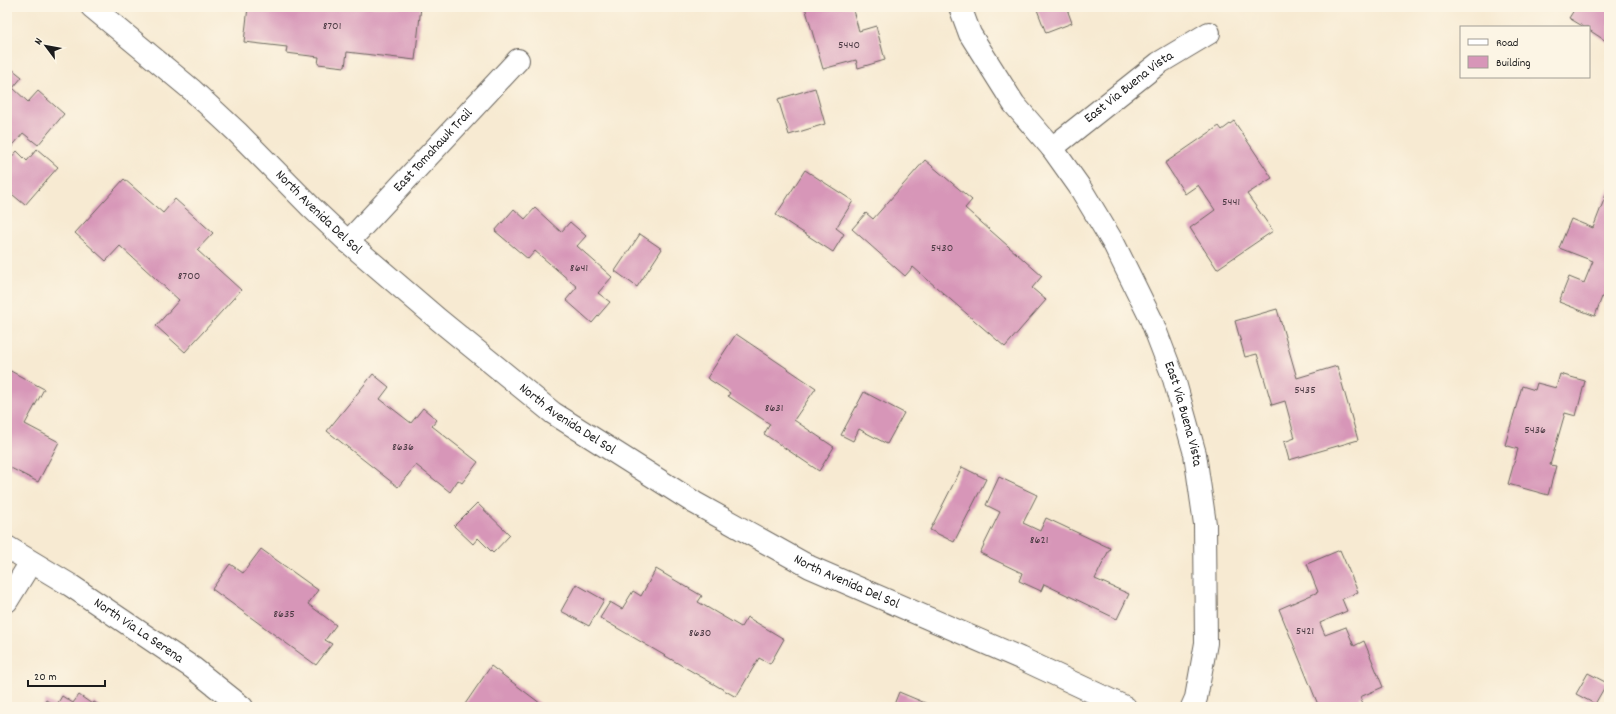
<svg xmlns="http://www.w3.org/2000/svg" width="1616" height="714" viewBox="0 0 1616 714" font-family="Dekko,sans-serif">
<rect width="100%" height="100%" fill="#fcf5e5"/>
<filter id="ink" filterUnits="userSpaceOnUse"><feTurbulence type="fractalNoise" baseFrequency=".025" numOctaves="2"/><feDisplacementMap in="SourceGraphic" scale="8" xChannelSelector="R" yChannelSelector="G"/><feConvolveMatrix kernelMatrix="1 2 1 2 8 2 1 2 1" color-interpolation-filters="sRGB"/></filter>
<filter id="wash" filterUnits="userSpaceOnUse"><feTurbulence type="fractalNoise" baseFrequency=".012" numOctaves="4" result="noise"/><feDisplacementMap in="SourceGraphic" scale="16" xChannelSelector="R" yChannelSelector="G"/><feGaussianBlur stdDeviation="0.9" result="paint"/><feColorMatrix in="noise" values="0 0 0 0 0 0 0 0 0 0 0 0 0 0 0 0 0 1.4 0 .05"/><feComposite in="paint" operator="in"/></filter>
<g filter="url(#wash)">
<rect width="100%" height="100%" fill="#f7ead2"/>
<g id="blocks">
<path fill="#d796b8" d="M248,7L291,10V7H421L415,60L347,52L345,67L318,64L319,57L286,53L287,47L244,42Z
M805,7H852L859,31L876,26L885,60L858,68L856,60L823,69Z
M1036,7H1071L1067,9L1072,23L1046,33Z
M1576,7H1609V43L1589,30V27H1584L1569,18Z
M7,65L22,77L13,88L28,102L38,91L64,114L38,145L23,133L11,148L7,144Z
M815,88L825,124L789,135L778,99Z
M1234,121L1272,178L1247,194L1273,231L1217,269L1190,228L1215,210L1198,185L1185,194L1165,163L1219,126L1222,130Z
M37,149L58,167L25,205L7,190V162L17,151L27,161Z
M925,160L972,200L965,208L1042,276L1032,288L1046,300L1005,347L913,267L905,276L852,229L866,213L873,219Z
M805,170L853,201L836,228L844,234L833,252L776,215Z
M124,179L163,213L175,199L213,233L197,250L241,290L185,352L156,326L179,300L120,246L106,261L75,233Z
M1609,187V299L1602,297L1595,316L1559,302L1569,277L1584,283L1593,261L1559,248L1571,219L1593,228Z
M535,208L561,232L570,222L586,236L577,246L612,277L598,293L610,302L592,323L566,300L577,287L535,251L528,259L495,231L514,209L525,219Z
M640,234L662,249L637,287L615,271Z
M1277,309L1297,378L1337,366L1358,440L1289,460L1284,442L1295,438L1285,401L1272,405L1257,354L1245,357L1235,321Z
M736,334L816,388L794,420L834,447L819,471L764,434L770,424L728,396L730,393L707,378Z
M7,369L44,389L25,424L59,442L38,482L7,466Z
M373,374L389,387L380,399L411,423L423,408L437,420L432,426L478,462L462,483L458,480L450,492L416,465L398,487L327,431Z
M1560,374L1585,381L1576,416L1565,413L1550,465L1556,466L1548,495L1508,484L1518,449L1505,445L1522,386L1535,390L1537,383L1556,388Z
M864,392L904,413L887,444L859,429L853,441L841,435Z
M962,467L986,479L954,542L930,530Z
M999,477L1037,495L1023,523L1040,531L1046,518L1110,548L1095,579L1129,594L1117,619L1044,584L1041,591L1019,581L1022,573L980,553L1000,512L986,505Z
M477,503L510,535L493,553L478,538L473,544L454,526Z
M261,549L318,590L308,604L336,625L325,640L332,644L316,665L212,589L230,564L243,573Z
M1340,550L1358,592L1342,599L1347,611L1320,623L1325,635L1346,627L1354,646L1364,641L1383,687L1360,697L1364,707H1319L1279,609L1318,592L1307,564Z
M656,569L702,596L698,602L741,627L747,617L784,639L770,664L759,658L736,697L600,618L610,602L622,609L633,591L641,596Z
M576,584L604,600L589,626L561,611Z
M491,666L545,707H463Z
M1588,673L1607,683L1595,704L1576,694Z
M899,692L930,705L929,707H893Z
M79,695L92,704L94,702L102,707H42L46,700L56,706L62,696L73,703Z"/>
</g>
</g>
<g filter="url(#ink)">
<use href="#blocks" fill-opacity="0" stroke="#69645c" stroke-width="1"/>
<g fill="none" stroke-linecap="round" stroke-linejoin="round">
<defs>
<g id="minor">
<path id="s1" d="M92,7L192,90L237,132L311,207L348,242L439,320L553,413L695,503L810,567L1020,658L1125,707"/>
<path id="s2" d="M960,7L970,34L1014,104L1052,148L1079,186L1114,244L1151,319L1174,379L1195,454L1205,524L1206,643L1196,698L1192,707"/>
<path id="s3" d="M1052,148L1159,63L1209,33"/>
<path id="s4" d="M348,242L518,60"/>
<path id="s5" d="M7,547L70,585L193,668L242,707"/>
<path d="M7,601L31,562"/>
</g>
</defs>
<use href="#minor" stroke="#69645c" stroke-width="24"/>
<use href="#minor" stroke="#fff" stroke-width="22"/>
</g>
</g>
<g text-anchor="middle" dominant-baseline="central" stroke-width="3.5" stroke-linejoin="round" paint-order="stroke">
<g font-size="12" fill="#4b3a43">
<text x="332" y="26">8701</text>
<text x="849" y="45">5440</text>
<text x="1231" y="202">5441</text>
<text x="942" y="248">5430</text>
<text x="579" y="268">8641</text>
<text x="189" y="276">8700</text>
<text x="1305" y="390">5435</text>
<text x="774" y="408">8631</text>
<text x="1535" y="430">5436</text>
<text x="403" y="447">8636</text>
<text x="1039" y="540">8621</text>
<text x="284" y="614">8635</text>
<text x="1305" y="631">5421</text>
<text x="700" y="633">8630</text>
</g>
<g font-size="14" fill="#1c1c1c" stroke="#fcf5e5">
<text stroke="none"><textPath href="#s3" startOffset="98">East Via Buena Vista</textPath></text>
<text stroke="none"><textPath href="#s4" startOffset="125">East Tomahawk Trail</textPath></text>
<text stroke="none"><textPath href="#s1" startOffset="306">North Avenida Del Sol</textPath></text>
<text stroke="none"><textPath href="#s2" startOffset="468">East Via Buena Vista</textPath></text>
<text stroke="none"><textPath href="#s1" startOffset="630">North Avenida Del Sol</textPath></text>
<text stroke="none"><textPath href="#s1" startOffset="954">North Avenida Del Sol</textPath></text>
<text stroke="none"><textPath href="#s5" startOffset="156">North Via La Serena</textPath></text>
</g>
</g>
<rect width="1616" height="714" fill="none" stroke="#fcf5e5" stroke-width="24"/>
<rect x="1460" y="26" width="130" height="52" fill="#fcf5e5" stroke="#a29e95"/>
<rect x="1468" y="39" width="20" height="6" fill="#ffffff" stroke="#a29e95"/>
<text x="1496" y="46" font-size="12" fill="#1c1c1c">Road</text>
<rect x="1468" y="56" width="20" height="12" fill="#d796b8" stroke="#a29e95"/>
<text x="1496" y="66" font-size="12" fill="#1c1c1c">Building</text>
<g transform="translate(46 46) rotate(302)" stroke="#fcf5e5" stroke-width="3" paint-order="stroke">
<path d="M0-3L7 15L0 10L-7 15Z" fill="#1c1c1c"/>
<text y="-6" font-size="11" font-weight="bold" text-anchor="middle" fill="#1c1c1c">N</text>
</g>
<path d="M28 680v6h77v-6" fill="none" stroke="#1c1c1c" stroke-width="2"/>
<text x="34" y="680" font-size="12" fill="#1c1c1c" stroke="#fcf5e5" stroke-width="3" paint-order="stroke">20 m</text>
</svg>
